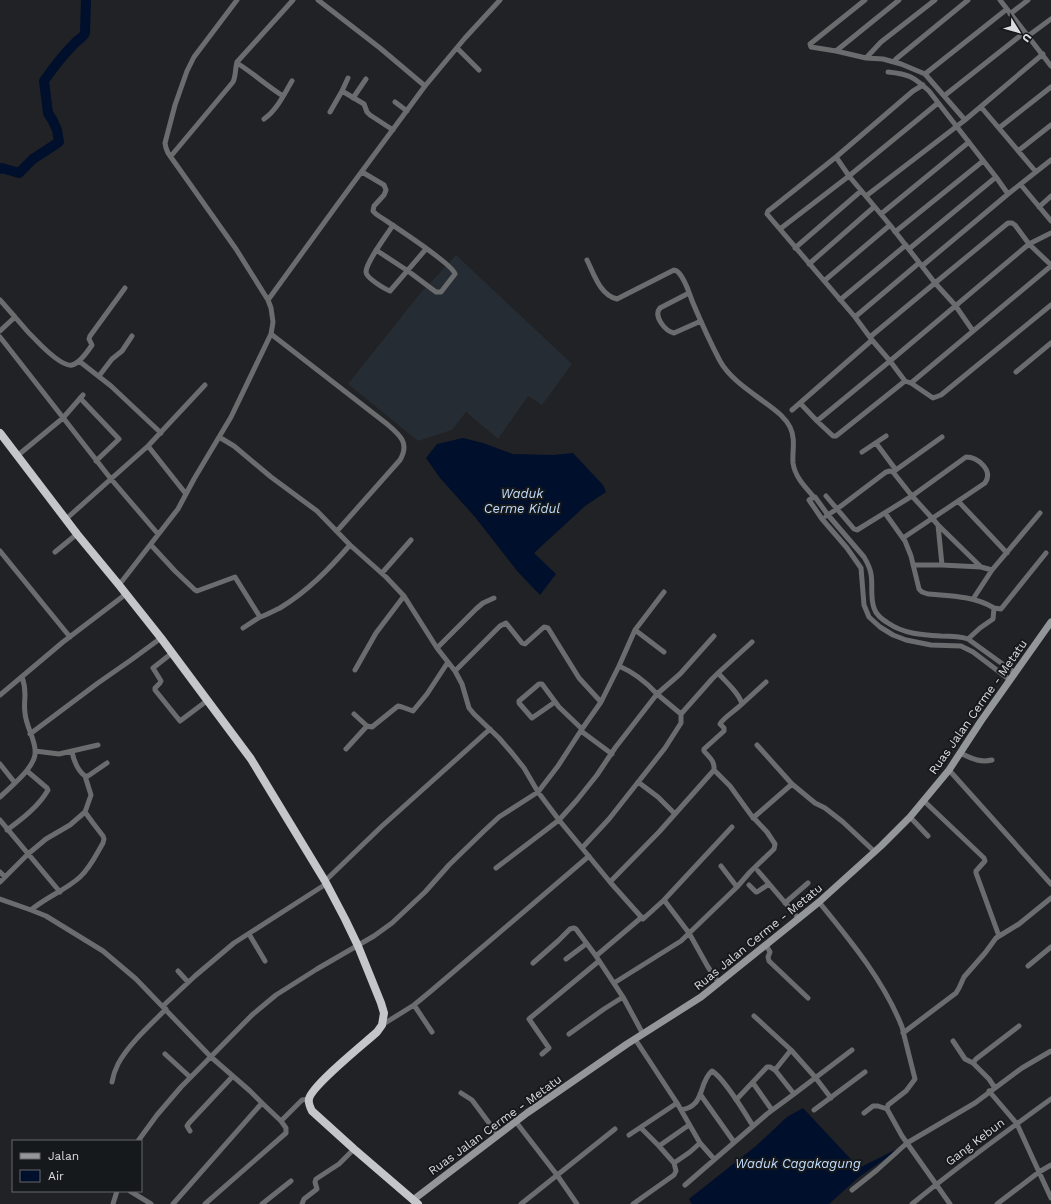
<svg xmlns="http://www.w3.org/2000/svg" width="1051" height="1204" viewBox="0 0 1051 1204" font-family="'Work Sans',sans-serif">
<rect width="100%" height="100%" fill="#202225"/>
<path fill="#262c33" d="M456,255L572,364L542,405L528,396L498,439L466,412L452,430L418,441L348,384L418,296Z"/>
<path fill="#000f2b" d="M463,438L483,443L513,454L553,455L573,453L603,485L606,492L585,506L534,553L556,574L540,595L518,572L475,517L440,478L426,458L437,444Z
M803,1108L859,1168L905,1145L859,1177L829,1204H692L689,1199L756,1146L787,1117Z"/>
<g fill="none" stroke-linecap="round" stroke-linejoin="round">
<path stroke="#000f2b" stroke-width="10" d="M0,169L2,168L19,173L33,159L59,142L57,130L53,121L48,113L44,81C53,68 63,55 74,44C78,39 83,38 85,33L86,0"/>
<path stroke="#6b6c6e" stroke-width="5" d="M318,0L380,48L425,86
M865,0L810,44L811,47L836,51L866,58
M935,0L881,42L866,58L883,59L901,64L925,74L965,120
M1000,0L1051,66
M1010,14L1028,0
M1028,36L1051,19
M457,48L479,70
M836,51L899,0
M894,62L896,59L968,0
M237,63C253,73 267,86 283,96
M888,72C909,74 914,77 929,91L996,177L1008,194L922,266
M925,74L1007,9
M342,91L348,78
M944,96L1025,32
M353,98L366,79
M395,102L407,111
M981,107L1036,172
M330,112L342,91L364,104L367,112L370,115L393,130
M264,119C277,110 284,94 292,81
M999,128L1051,87
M1018,151L1051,125
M171,156L233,82C236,76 235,69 237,62L293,0
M836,157L849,176L890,225L935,283L1008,223H1012L1015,225L1029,244L1051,265
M362,172L384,185L386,190L384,195L374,206L373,211L376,214C389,223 453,264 455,274L441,292H436L408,271L376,250
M1021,185L1051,221
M1008,194L1051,160
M866,196L965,120L1043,54
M1039,207L1051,196
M881,214L969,142
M393,225C387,235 366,262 366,272C366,278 385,289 390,291L426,249
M780,229L849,176L938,103
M895,232L983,161
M1051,233L1029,244L890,361L905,381L911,383L1051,266
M795,248L861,191
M909,249L996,177
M587,260C594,274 600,295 617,299L674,270C677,271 676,270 679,273C686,281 689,293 693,303C701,322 710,342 720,361C730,379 751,392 767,404C776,411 785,417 790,427C796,439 792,451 793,463C795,477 805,487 814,497
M809,264L874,207
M824,281L890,225
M689,293L660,308C653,316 665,331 674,333L701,321
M0,300L15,317
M268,300L337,205L425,86L465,38L500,0
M840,300L906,245
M855,317L919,263
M0,331L15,317C24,328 59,368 72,365C80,363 88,351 92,345L89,339L90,336L125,288
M271,334L387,424C400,435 410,443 400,460L337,531
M0,337L111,479L158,534
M870,337L935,283L955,305L973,331
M79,361L111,386L161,433
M1016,372L1051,343
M99,376L112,359L122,351L132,336
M905,381L836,436H833L817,421L890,361L872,340L855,317L767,214L768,211L772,208L836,157L913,91L923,85
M911,383L933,398L941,395L1051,305
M80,398L119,439L96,461
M792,410L800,403
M817,421L800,403L872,340
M219,437L234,446L271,477L317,511L350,545L386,577L404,596L437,648L455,671L462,684L469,708L474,714L499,738L512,753L524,768L538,792L559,820L610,882L643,919L664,900L732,827
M876,443L896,470
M148,446L186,494
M862,452L886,436
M17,456L63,418L83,395
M893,472L942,437
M826,496L854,529L857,530L912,496L893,472L890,471L886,472L837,509L826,516
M958,501L1007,553
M885,513L905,541L911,556L919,589L922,592L928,594C951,596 974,596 994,608L993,619L980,628L968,639
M66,519L148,446L205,385
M938,525L942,565
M903,538L985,483C994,470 977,457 966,457L912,496L932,518L938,525L981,567L992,570L973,599
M151,545L175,571L195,590L197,591L235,577L260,617C267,615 273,611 280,608C308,591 329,569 350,545
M0,551L70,637
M55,552L77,534
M913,565H942L981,567
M992,570L1040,513
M382,573L411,540
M119,585L178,509L194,479L231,417L271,334L273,322L271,308L268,300L236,249L168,153L166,148L165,143L175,105L187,71L194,57L237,0
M994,608L1001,609L1046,553
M243,628L260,617
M635,630L664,652
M437,648L476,609L483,603L494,598
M172,653L153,668L161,681L160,683L155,688V690L180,721L208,700
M355,670L376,633L404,596
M455,671L500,626L506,623L522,643L525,644L544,627L548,628L579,678L601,702L619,666L635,630L664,592
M718,673L752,642
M1010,680L973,652L961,646L931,645L906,640L893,635L880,627L869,617L864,605L861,568L847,548L822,519L809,500L814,497H815L828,515L864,557C867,562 870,568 871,574C873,585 870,597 874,608C876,615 882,619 888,623C904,634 922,635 941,636C951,636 959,636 968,639L1015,673
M0,695L63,642L126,594
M555,702L532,718L519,703V701L525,696L539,684H542L559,707L582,729L601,702
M742,704L766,682
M354,714L367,726L372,727L398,706L402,707L413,711L427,694L448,662
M681,714L657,694L680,674L714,636
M581,731L612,754
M30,734L98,683L131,660L161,638
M346,749L367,726
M35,751L59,754L98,745
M72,752C74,761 77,770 85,776H88L107,763
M960,753C971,758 979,763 992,760
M0,764L15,783
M949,770L1051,884
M638,782L658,797L675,814
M792,784L815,803L825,808L843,822L860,838L875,852
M0,797C11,786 38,766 35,749C34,737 26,726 25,713C23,699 28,693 22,677
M924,801L984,858L985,861L976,871V873L999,936
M910,817L928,836
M753,818L792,784L757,745
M0,820L60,892
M7,830C22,819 39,806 48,790L47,788L27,771
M582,848L609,819L665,748L681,723V714L712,679L718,673C726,682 739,693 742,704C736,710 723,718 720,724L724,728V731L704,749V751C709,757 715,761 714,770L659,832L610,882
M721,866L737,887
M496,868L559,820L577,800L597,775L615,748L657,694C647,683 633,672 619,666
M758,871L799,919
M0,872L5,877
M325,881L381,827L490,729
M0,882L28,854L46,839L70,825L85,812L91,795L85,776
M749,885L756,892H757L769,884
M0,899L31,910C46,897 66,890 80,877C90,868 96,855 103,843L104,839L103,836L93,823L85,812
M664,900L689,933L708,967L719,983
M819,902C850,940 884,981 902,1027L915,1079L906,1091L888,1105L887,1109L902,1136L950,1204
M785,903L808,883
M31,910L46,916L103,951L136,979L211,1057L250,1091L262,1103L173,1204
M642,917L596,956L623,997L643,1034
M249,934L265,961
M766,945L770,952L768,957L769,961L808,998
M566,959L586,944
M533,963L558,941L570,929L574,928L576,929L596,956
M1028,966L1051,947
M178,971L188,982
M614,983L681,941L737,887L750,872L774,849L775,844L767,832L751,815L730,786L714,770
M414,1005L432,1032
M163,1006L195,976L234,943L326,884
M382,1025L414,1005L431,991L589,856
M903,1033L956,993L959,988L964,977L985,953L996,938L1019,924L1051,898
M569,1034L604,1009L623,997
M635,1039L677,1103L700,1143L714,1159
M953,1041L965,1059L973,1063L989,1079L995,1088
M791,1050L815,1077L831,1098
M165,1054L190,1077
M542,1054L549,1048L529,1019L599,961
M973,1063L976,1059L1019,1026
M112,1082C113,1076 115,1070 118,1064C128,1045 150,1025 166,1009
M753,1083L772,1110
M989,1091L1017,1124L1039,1172L1051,1165
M461,1093L472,1100L498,1135
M700,1094L734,1142
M794,1094L852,1050
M736,1100L767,1067H770L775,1070L791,1050L754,1016
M262,1103L281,1121L302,1100L309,1099
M681,1110C685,1109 690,1108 693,1105C703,1098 701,1080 712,1071C724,1078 745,1113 753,1126
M814,1110L865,1072
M864,1113L873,1106H878L887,1109
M516,1122L557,1175L577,1204
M641,1128L659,1146
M190,1131L187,1126L189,1123L233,1076
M629,1135L677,1103
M138,1141L157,1115L181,1087L252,1015L276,995L317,969L374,936L392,923L425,892L449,865L484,831L499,817L538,792L558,766L582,729
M674,1163L659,1146L689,1125
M685,1185L767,1114L794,1094L775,1070
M852,1190L877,1170L907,1143L975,1103L1022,1068L1051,1051
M130,1191L151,1204
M113,1204L117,1191
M205,1204L286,1133V1128L281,1121
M262,1204L291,1181
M302,1204L304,1199L317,1189L315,1182L316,1179L339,1164L354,1149
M521,1204L615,1129
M633,1204L674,1175L676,1171L674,1163L690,1152L700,1143
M912,1204C957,1167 1004,1133 1051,1099
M997,1204L1039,1172L1051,1198"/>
<path stroke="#949799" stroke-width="7" d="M413,1200L527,1113L627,1044L701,997L819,902L881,846L910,817L949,770L981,721L1051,622"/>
<path stroke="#c4c6ca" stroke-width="8" d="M0,433L77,534L119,585L161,638L251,759L325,881L345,919L358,946L381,1003L384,1013L382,1025L377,1032C365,1043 311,1086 309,1099C308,1103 310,1107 312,1111L354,1149L418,1204"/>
</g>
<g text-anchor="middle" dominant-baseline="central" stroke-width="4" stroke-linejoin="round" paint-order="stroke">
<g font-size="12" fill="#dadcde" stroke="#16191c">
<text transform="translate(978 707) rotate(-55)">Ruas Jalan Cerme - Metatu</text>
<text transform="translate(758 937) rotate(-39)">Ruas Jalan Cerme - Metatu</text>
<text transform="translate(495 1125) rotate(-36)">Ruas Jalan Cerme - Metatu</text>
<text transform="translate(975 1142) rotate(-37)">Gang Kebun</text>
</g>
<g font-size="13" font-style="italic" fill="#c2ddfe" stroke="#16191c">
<text x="522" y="493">Waduk<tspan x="522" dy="15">Cerme Kidul</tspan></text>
<text x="798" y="1163">Waduk Cagakagung</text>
</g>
</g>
<rect x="12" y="1140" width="130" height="52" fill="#16191c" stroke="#64676a"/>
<rect x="20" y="1153" width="20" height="6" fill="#949799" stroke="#64676a"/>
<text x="48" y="1160" font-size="12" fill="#dadcde">Jalan</text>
<rect x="20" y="1170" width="20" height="12" fill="#000f2b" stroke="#64676a"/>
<text x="48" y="1180" font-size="12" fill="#dadcde">Air</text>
<g transform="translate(1019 32) rotate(127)" stroke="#16191c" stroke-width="3" paint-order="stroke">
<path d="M0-3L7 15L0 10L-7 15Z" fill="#dadcde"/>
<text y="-6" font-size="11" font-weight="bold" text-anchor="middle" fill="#dadcde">U</text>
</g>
</svg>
